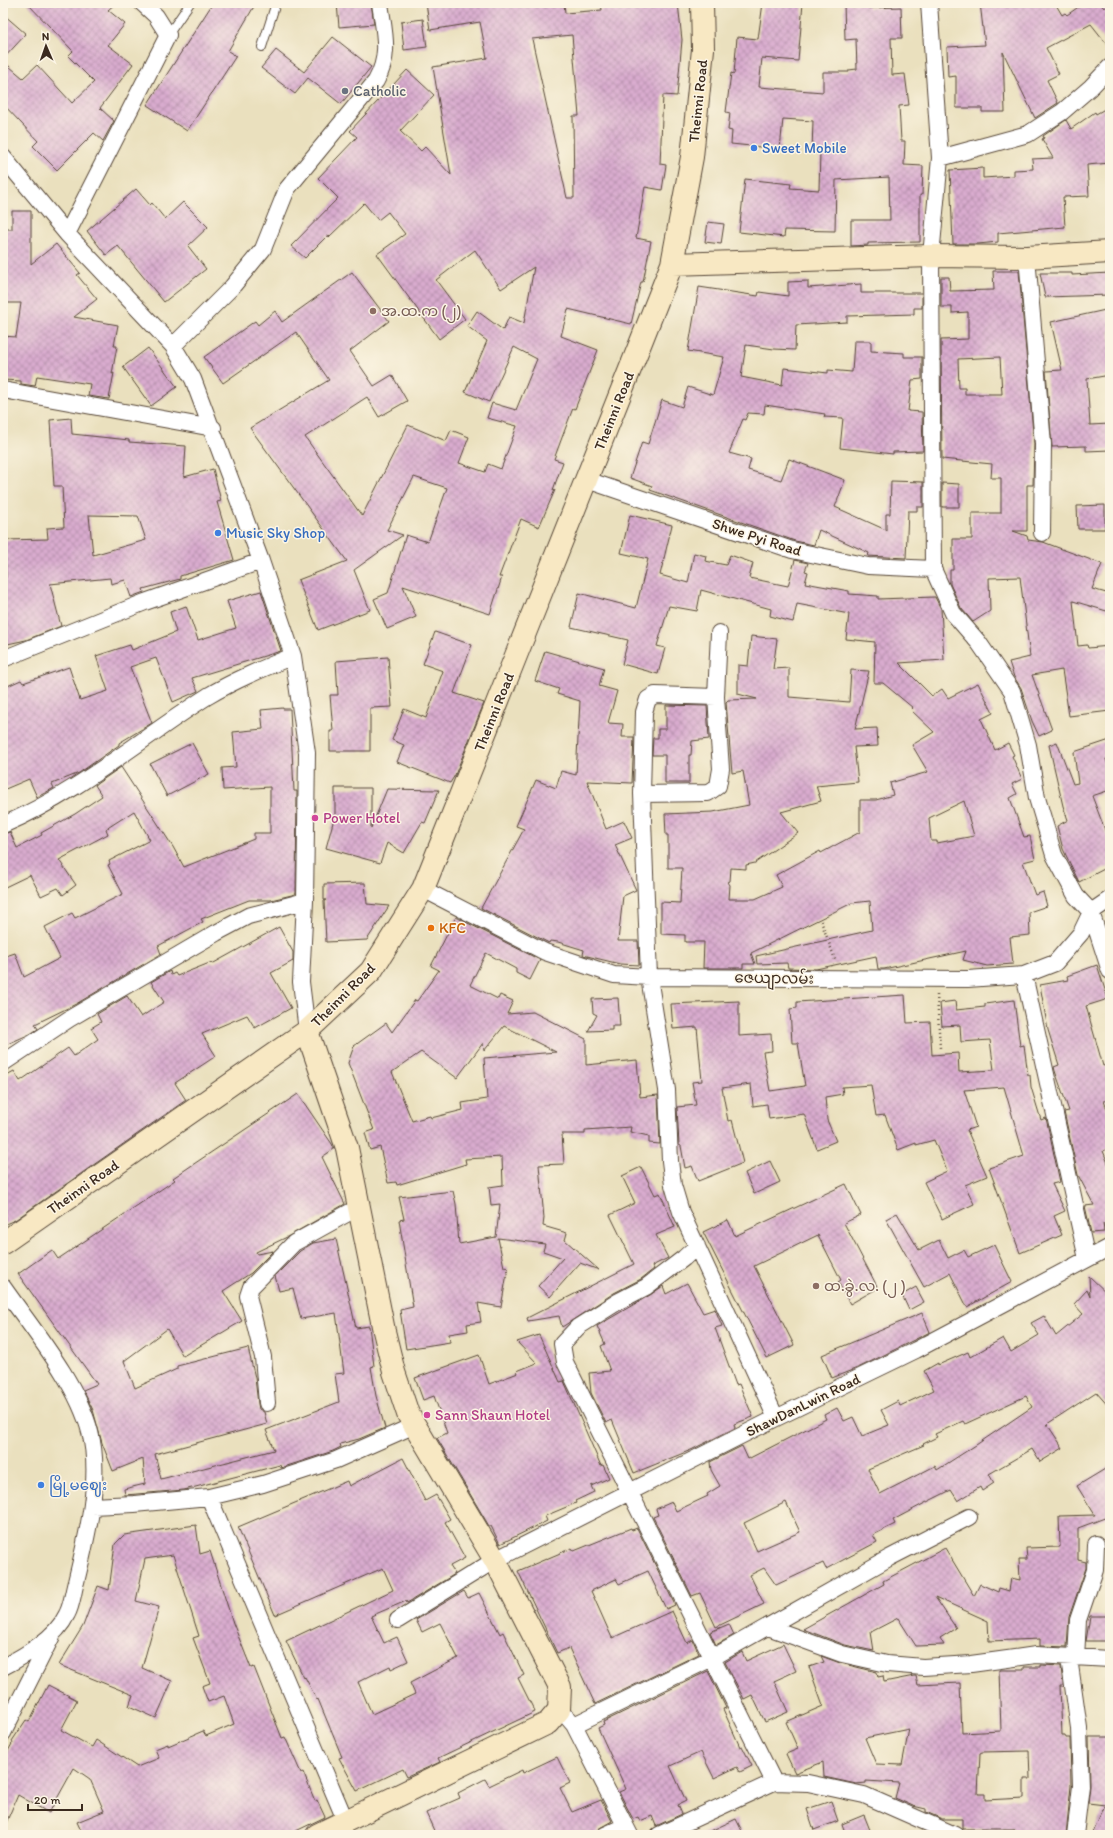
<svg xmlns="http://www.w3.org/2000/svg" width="1113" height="1838" viewBox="0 0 1113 1838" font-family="Itim,'Noto Sans Myanmar',sans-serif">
<defs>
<pattern id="building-cross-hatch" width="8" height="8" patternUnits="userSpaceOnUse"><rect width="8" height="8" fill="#d9accf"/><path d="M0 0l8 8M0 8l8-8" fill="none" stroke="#b18ca7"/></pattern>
</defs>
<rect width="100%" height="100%" fill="#fcf5e5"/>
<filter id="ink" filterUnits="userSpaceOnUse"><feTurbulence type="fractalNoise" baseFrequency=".025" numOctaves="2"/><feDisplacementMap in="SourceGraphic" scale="8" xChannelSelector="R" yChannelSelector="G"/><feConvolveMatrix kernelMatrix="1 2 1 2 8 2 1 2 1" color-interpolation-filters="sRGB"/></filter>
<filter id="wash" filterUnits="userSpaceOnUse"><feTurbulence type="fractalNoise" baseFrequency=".012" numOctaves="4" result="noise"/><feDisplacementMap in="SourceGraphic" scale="16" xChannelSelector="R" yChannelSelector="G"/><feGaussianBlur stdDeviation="0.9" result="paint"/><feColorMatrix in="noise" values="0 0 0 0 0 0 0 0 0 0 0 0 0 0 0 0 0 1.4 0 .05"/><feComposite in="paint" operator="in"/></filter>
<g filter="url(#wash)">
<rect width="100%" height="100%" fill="#eae0be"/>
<g id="blocks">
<path fill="url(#building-cross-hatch)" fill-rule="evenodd" d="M27,3H116L108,10L125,24L108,45L133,64L100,108L114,121L103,141L94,133L57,170L33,146L38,141L3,104V61L23,78L37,65L72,103L94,82L68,56L73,51Z
M213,3H256L228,51L236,56L187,131L147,105Z
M337,3H371L374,24L339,27Z
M426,3H564L565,13L602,10L601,3H678L682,40L677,96L663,95L660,164L666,165L662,190L645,187L636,238L651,241L643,282H641L631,324L568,309L561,336L598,350L575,409L573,408L554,459L563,462L553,490H555L539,527L521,519L499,577H502L490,614L403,586L416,617L387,629L374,599L388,593L406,535L428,542L447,488L414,477L387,530L403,535L354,570L370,610L318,630L298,580L347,561L250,428L329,380L296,332L223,383L204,357L255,321L258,325L275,311L282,322L352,272L389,321L350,351L374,386L392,375L407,401L379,417L367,397L305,437L362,516L408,425L446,441L451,430L469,437L459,463L485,472L488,464L501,469L517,426L487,418L492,403L516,410L537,359L514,347L489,402L465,392L487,341L467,326L477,311L503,330L509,317L524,323L534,267L501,289L475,250L436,280L465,319L439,339L377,254L405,234L388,212L378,220L364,203L329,237L327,236L305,258L291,246L338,198L318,178L357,137L350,131L407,70L434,95L400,131L421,151L425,147L451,175L433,67L487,58L480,22L430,30ZM572,35L579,116H573L574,198H567L532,39Z
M763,3H803L798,61L762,58L759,87L823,92V72H849V70L857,69L856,39L845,40L844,3H868V8L901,7L902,38H891L892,75L905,74L909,105L899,106L901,141H905L904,165L923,166L922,195H920V242L868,243V245L851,246V220H890L889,177L836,180L835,231L785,230L784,237L739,232L745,179L791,184L790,188L819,190L820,151H812L813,121L783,119L780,149L731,144L732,131L728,130L730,113L726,112L731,73L734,74L737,37L758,39Z
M980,3H1055L1062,15L1065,13L1067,15L1084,3H1100L1104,8L1110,4V48L1091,24L1046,48L1059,74L1047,80L1058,103L1035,118L1003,52L1005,112H982V108H956V76L948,77L947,47L985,45Z
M3,14L26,34L3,59Z
M423,19L427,47L404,50L401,22Z
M333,37L371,67L341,104L308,78L295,94L261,68L276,50L304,72Z
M1110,106V163L1087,165L1089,196L1063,197L1065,227L998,233V242L978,244H953L950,170L983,168V178L1014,176V170L1033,169L1032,159L1053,158L1042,139L1044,138L1043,136L1066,120L1071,129L1095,112L1096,114Z
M136,189L150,205L152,203L165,219L183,202L208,227L188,246L206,269L164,302L118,246L106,255L87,231Z
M12,211H31V264L56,244L80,273L77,275L97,299L74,317L118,325L114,346H117L112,374L114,373L109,399L88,396L90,384L37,376L35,386L21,384V381L3,380V336L16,337L21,303H3V229H12Z
M708,222L724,224L721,244L705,242Z
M993,271H1019L1034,444L1033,485H1027V531H1013L1027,536L1028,540L1043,542L1102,564L1092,589L1110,594V612L1073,601L1078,646L1087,645L1088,648L1110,646V711L1069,716L1062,670L1032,675L1052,730L1039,736L1032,721L1021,688L1014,677L1009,662L1030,657L1020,577L989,578L990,611L973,622L961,608L950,584V570H953V539H972V513H1001V478H991L992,464L942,459L941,340L968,339V312L952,313V307H941V277H949L950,291L994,290ZM1000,357L1002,394H965V388H959L958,359Z
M1040,273H1072V275L1110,273V295L1045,297Z
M808,281V288L861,284V293H922V308H914V314L847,316V322L796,325L795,350L774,349L746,345L741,377L782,385L784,368L828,373V370L852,372L854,341H871V351L904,353V357H922V379L912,380L908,411L922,412L923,451L893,452V454L840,448L843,418L824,417L825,414L765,405L764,414L748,413L745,420L743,419L729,453L751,459L748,470L781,480L789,459L845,480L835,507L886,530V514H890L891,481L923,482V507H917V511H908L906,558L868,556L869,553L819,530L814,545L795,541L650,490L652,486L630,478L642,442L648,444L662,400L682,407L688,387L713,395L724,357L688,351L699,287L758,296L759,292L788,296V282Z
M1110,309V375L1087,379L1090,425L1110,424V450L1086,451V446L1052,447L1046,371L1062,370L1051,322Z
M148,348L177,387L151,406L123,367Z
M71,418L72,434L129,440V442L186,446L184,477L213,469L221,501L217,502L234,560L180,576V579L143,589L144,592L131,597L125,580L111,584L110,578L50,584L61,626L26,640L3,645V578H6L5,540L48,539L47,528L64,527L62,486H54L50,420ZM89,515L138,516L146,540L93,555Z
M942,483L959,484V507H942Z
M1105,505V529H1078L1077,506Z
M630,515L672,525L660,575L688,583L694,553L706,556L705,561L726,565L730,555L753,563L749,578L788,586L795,560L808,563L805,571L808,572L805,583L849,591V594L878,596V599L935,597L941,609L944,660L899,663L932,696L942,689L948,698L978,683L993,713L981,719L995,750L1008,743L1014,755L1012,756L1022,779L1012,784L1017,794L1010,798L1024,837L1030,836L1035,859L1023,862L1035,895L1043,892L1047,906L1029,912L1030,935L1010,937L1013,964L987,966L963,960L966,951L884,969H878L876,956L816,969L788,968L787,963L757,964L756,956L872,930L870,901L852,903L751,953L755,964H743V968H703L704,942H685V935L661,934V902L680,903L682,868H668V835H666L665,814L713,812L749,805L743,771L732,773L726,702L728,700L757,699L738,694V665L748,666L751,636L777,639L773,669L789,668V697L849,702L851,670L869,671L855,729L877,728L878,746L854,747L858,782L816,786L821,801L781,812L798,833L755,863L746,865V869L731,868L730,881L728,882L730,885L729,899H755L782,887L776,875L820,851L821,853L860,832V800H876L893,795L890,783L928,772L912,745L934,732L911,710L913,708L883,683H874L875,642L846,639L849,614L797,604L793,622L770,616L771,609L701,590L697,611L669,606L657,646L665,648L658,674L622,664L628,640L571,627L579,593L636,608L648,559L621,553ZM964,801L974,836L937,843V841H931L929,818Z
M261,591L281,651L192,678L198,691L173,702L156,658L130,667L152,723L119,743V745L79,773L52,784L54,788L43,794L37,797L29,779L3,790V688L21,680L23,683L69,667L80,700L108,691L96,656L130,645L132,650L176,632L170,612L186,606L198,640L236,628L227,601Z
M435,632L472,645L454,693L484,703L455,775L450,783L397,762L404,745L392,740L404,709L426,718L443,671L423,664Z
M545,651L604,668L599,686L617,691L608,723L623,724L622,737H634L632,783L587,781L606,829L624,821L632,838L615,845L636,890L623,896L618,941H638L639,965L620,964L583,955L584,950L558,942L550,941L549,943L481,908L524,829L516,826L536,780L556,788L561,771L576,775L580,701L557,694L559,689L535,681Z
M388,657L392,707L370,708V751H330V731H333L330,695H338L336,661Z
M666,705L707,706L709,739L692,741L691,755H689V783H665V755H652L653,738H658V729H666Z
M283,708V709H290L294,791H297L296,894L271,900H249L201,919L203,922L158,946L161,954L76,1004L35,1024L38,1029L30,1034L3,1046V957L15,953L24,977L60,958L45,927L72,913L75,918L123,894L108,865L110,864L109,861L150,840L134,811L106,829L108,834L59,860L76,885L63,895L58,888L41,896L30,875L3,888V834L10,832L17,848L42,835L41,833L75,814L102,796L95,785L121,767L173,847L184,867L254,839V833H270V787L223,790L222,768L236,767L233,732L263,729L261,710Z
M1110,740V757L1106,759L1110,772V790L1092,796L1110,843V866L1079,882L1063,849L1057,826L1068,820L1063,806L1049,745L1057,742L1073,784L1078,783L1074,752Z
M192,743L209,774L167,796L150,764Z
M335,788H371V828L387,789L439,790L425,823L422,822L404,853L387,843L380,863L326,848L335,815Z
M365,883L367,904L389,906L367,940L326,942L324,901L326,900H324V884Z
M456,917L540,960L530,980L516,973V969L486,953L470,985L498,999L500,995L513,1001L507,1014L533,1012L586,1039V1065L637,1060L640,1097L658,1095L660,1144L649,1143V1136L630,1132L631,1127L585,1130V1134H562L564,1164L539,1165L544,1218L543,1226L567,1233L565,1240L599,1270L580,1263L550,1297L538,1286L563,1258L543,1251L545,1244L498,1238L504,1267L508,1268L501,1307L478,1303L481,1322L467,1324L468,1331L449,1334L450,1342L406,1349L400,1310L413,1307L399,1220L404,1219L399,1197L453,1191L456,1204L459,1244L496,1237L500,1204L491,1205L489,1187L503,1185L502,1157L465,1159L466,1164L397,1185L396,1182L388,1183L380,1147L370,1150L365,1133L374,1130L348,1063L354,1046L386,1023L392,1032L415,1000L417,1001L439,970L431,966ZM504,1026L556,1052L484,1058L487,1099L462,1103L463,1110L431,1118L430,1116L412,1121L392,1072L421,1052L457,1078L483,1043L484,1051Z
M279,927L293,952V961L271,973L291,1008L255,1028L247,1015L202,1034L216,1056L175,1083L186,1100L15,1220L3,1225V1077L14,1071L20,1081L68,1048L74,1056L98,1039L91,1028L101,1022L97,1014L127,996L141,1017L164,1002L151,982L170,971L171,975L175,973L177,976L212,962V964Z
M1097,965L1108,999L1086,1006L1103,1066L1110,1064V1100L1104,1101L1110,1117V1148L1103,1151L1110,1168V1237L1103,1223L1104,1232L1091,1233L1085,1206L1094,1205L1078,1175L1064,1112L1069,1111L1055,1071L1054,1067L1059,1065L1048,1030L1040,985L1068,980L1067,976Z
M905,995L907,1023L930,1022L932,1055L958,1053L959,1072L994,1070L990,1040L961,1042L960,1025L942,1026L940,1003L955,1001L956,1010L985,1007V1004L1014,1000L1020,1046L1024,1045L1028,1075H1030L1031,1087L1041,1120L1046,1118L1060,1182L1052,1184L1065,1211L1054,1216L1062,1235L1020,1253L989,1168L1024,1156L1004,1087L964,1090L976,1127L967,1130L987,1176L965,1185L974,1204L942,1219L924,1182L947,1171L934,1140L916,1145V1143L898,1150L885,1115L876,1116L871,1085L842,1087L843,1094L825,1097L827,1120L836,1141L817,1149L804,1114L769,1119L767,1104L753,1106L751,1084L722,1088L728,1121L732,1120L743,1163L698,1181L692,1166L685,1168L681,1146L679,1145L677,1107L696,1105L692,1082L702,1081L697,1027L673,1029L671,1004L739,1001V1036L771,1034L772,1051L763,1052L770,1091L805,1086L798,1043H792L790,1009L797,1008V1002Z
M618,998L620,1026H612V1030L588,1031L597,1015L593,1013L592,999Z
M298,1094L332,1144L334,1149L322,1157L345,1204L287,1237L256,1252L257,1254L273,1251L251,1273L223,1291L242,1321L183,1356L167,1329L124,1361L135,1388L177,1369V1366L248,1348L255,1378L258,1404L259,1409L264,1412L267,1424L155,1454L161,1479L274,1450L266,1430L339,1402L335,1374L344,1373L336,1313L301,1319L293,1288L279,1291L275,1276L300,1251L313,1243L336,1239L356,1328L369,1326L374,1366L371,1367L376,1396L385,1428L359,1439L340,1444L341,1447L333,1451L281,1468L280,1465L184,1490L125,1495L124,1489L145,1484L143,1459L113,1471L102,1443L93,1410L83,1390L97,1384L18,1274L52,1250L58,1259L175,1180L173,1178Z
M770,1161L780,1182L754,1194L745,1173Z
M641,1167L655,1195L660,1193L675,1227L656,1235L668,1258L652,1266L654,1269L641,1279L614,1293L562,1327L559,1316L528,1321L527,1318L634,1264L610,1215L635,1203L622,1176Z
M846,1184L861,1215L844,1223L878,1288L850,1304L838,1282L841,1280L818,1235L754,1266L794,1345L767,1358L703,1232L728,1220L735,1236Z
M897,1213L919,1250L939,1240L948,1258L964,1250L968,1257L994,1245L1012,1282L967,1307L950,1273L924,1287L886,1219Z
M1089,1276L1110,1296V1408L1096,1392L1047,1424L1063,1448L1040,1462L1032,1449L989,1474L994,1483L982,1491L980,1487L958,1501L951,1490L925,1503L893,1520L895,1524L873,1535L877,1542L826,1569L823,1563L776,1585L764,1568L750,1575L764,1604L716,1627L700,1593L692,1596L653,1517L658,1515L656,1509L672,1502L676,1511L708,1496L707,1494L720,1486L711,1470L710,1462L742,1446L748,1459L826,1419L824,1415L837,1408L844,1421L853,1417L862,1436L889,1425L881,1410L898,1401L900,1406L934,1390L924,1371L938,1363V1365L968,1352L970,1357L1003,1338L1011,1352L1039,1335L1031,1323L1044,1316L1056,1336L1083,1314L1074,1304L1087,1290L1090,1297ZM1026,1396L1032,1407L976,1445L937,1470L935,1466L880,1494L868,1469L924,1445L923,1444L937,1437L935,1434L963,1421L965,1424ZM786,1502L800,1532L757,1551L744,1523Z
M687,1283L703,1313L715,1309L722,1326L715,1328L736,1385L739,1384L753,1417L734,1424L735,1428L691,1450L634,1473L612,1420L606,1423L591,1393L589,1373L610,1371L601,1346L605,1344L597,1326L650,1295L663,1286L666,1294Z
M916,1287L924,1302L909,1310L902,1295Z
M922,1313L930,1332L860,1367L832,1378L822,1355Z
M539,1335L560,1382L564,1381L601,1466L603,1465L609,1478L591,1486L594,1492L575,1501L576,1503L545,1516L547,1521L500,1544L491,1526H489L437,1438L447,1433L434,1396L423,1400L415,1378L479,1355L489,1384L518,1373L517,1371L537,1363L517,1342Z
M403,1458L425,1501L436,1495L450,1519L445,1522L465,1558L450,1566L455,1574L407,1603L406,1601L371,1616L384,1643L397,1637L408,1661L391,1669L390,1666L358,1682L372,1714L415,1694L410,1683L458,1658L440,1623L422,1632L416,1620L464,1591L468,1598L479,1593L500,1634L503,1632L524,1675L518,1678L535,1712L438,1758L440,1762L407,1777L403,1769L357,1791L339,1758L342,1757L318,1699L317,1700L305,1677L304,1678L286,1641L393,1590L383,1568L275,1615L238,1527L347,1481L349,1486Z
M1110,1466V1516L1078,1528V1560L1086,1562V1568L1069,1617L1067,1647L1040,1646V1639L989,1641L988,1621L935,1597L956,1628L940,1638L944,1645L916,1646L898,1618L871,1632L874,1651L845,1645L803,1629L884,1584L883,1581L945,1548L974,1596L980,1584L998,1592L999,1588L1009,1591L1011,1578L1020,1580L1019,1559H1027L1026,1548L1060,1547L1059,1516L1095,1515L1077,1486Z
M196,1525L200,1554L210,1551L233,1623L251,1668L254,1667L282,1738L285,1737L301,1773L303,1772L315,1801L317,1800L325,1817L296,1831L298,1835H83L77,1822L104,1811L90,1779L74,1768L49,1813L18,1795L3,1830V1760L13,1742L12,1741L26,1720L29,1722L48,1685L77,1700L61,1730L92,1747L96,1740L137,1767L159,1758L155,1749L168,1744V1746L203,1731L206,1736L234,1724L224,1696L208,1702L202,1686L210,1683L193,1638L199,1636L173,1555L145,1559L136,1601L159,1607L142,1668L172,1681L156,1718L129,1706L133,1695L59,1665L83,1626L98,1586L109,1590L115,1544L124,1535Z
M631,1528L632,1530L637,1528L675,1605L666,1609L648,1571L619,1584L616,1579L591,1591L612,1638L672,1611L687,1643L693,1640L699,1654L595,1704L569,1648L557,1653L518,1571L572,1548L574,1551Z
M1090,1616H1110V1641H1086Z
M729,1624L734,1635L716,1645L710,1632Z
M783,1644L796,1671L774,1681L788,1712L765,1722L752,1695L744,1699L725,1662L742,1652L746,1661Z
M821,1656L840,1663L877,1672L878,1677L883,1676L884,1682L914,1676H916L918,1685L960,1683L962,1733L1001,1731L999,1670H1024V1667H1041V1665L1061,1666L1063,1686H1060L1062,1735H1065L1066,1738H1070L1071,1786L1066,1835H1013L1014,1829H962V1819H942L926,1812V1809L913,1806L895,1798L899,1783L866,1781V1783L856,1784L824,1777L823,1762L795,1773L786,1754L798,1749L786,1722L823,1706L809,1667L824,1662ZM909,1729L902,1765L876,1764L865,1738ZM1029,1751L1030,1779H1024V1798L985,1800V1794H978L980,1753L982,1752Z
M708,1671L726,1708L723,1709L740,1747L742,1746L752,1766L740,1772L737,1767L714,1778L701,1752L670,1766L686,1801L678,1805L682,1814L656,1826L652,1816L640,1821L638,1817L633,1819L619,1792L626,1789L598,1728L604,1725L603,1722Z
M1089,1737H1110V1835H1092L1105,1805L1088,1803L1090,1786Z
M557,1757L570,1783L560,1788L572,1812L601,1800L612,1821L598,1829L596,1835H436L426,1813L460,1798L458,1793L485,1779L489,1786L522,1770L523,1773Z
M831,1801L838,1821L814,1830L807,1809Z
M864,1815L872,1835H846L842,1824Z
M736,1819L744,1835H702Z"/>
</g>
</g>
<g filter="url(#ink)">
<use href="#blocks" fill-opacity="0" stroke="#554536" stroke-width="1"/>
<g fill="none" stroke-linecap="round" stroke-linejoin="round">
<defs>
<path id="lane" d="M168,35L190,3
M262,47L276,3"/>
<path id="street" d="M929,3L940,158L931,256L933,569L953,613L979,643L1012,691L1028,745L1037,798L1054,855L1076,896L1091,912L1110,971
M3,157L67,234L173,346L193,379L261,561L293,656L307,753L305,901L301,982L307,1031
M940,158L1028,134L1062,112L1091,87L1110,67
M67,234L168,35L156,16L142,3
M1027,257L1043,444L1042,533
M173,346L232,287L263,249L287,189L376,81C391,54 384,33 380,3
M3,390L213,428
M587,480L792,550L868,566L933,569
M3,659L145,602L261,561
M716,697L655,695L648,699L644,712L642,794L649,977L667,1090L670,1161L673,1185L681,1212L776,1418
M642,794L708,793L718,786L721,769L716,697L719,633
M3,825C78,793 140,739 208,696C235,680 264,668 293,656
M423,889L545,952L614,975L649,977L968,979L1024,975L1055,963L1081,933L1091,912L1110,899
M1024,975L1087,1259
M3,1063L69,1019L216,933L248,916L305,901
M697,1246L684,1258L646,1287L619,1301L578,1327L562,1344L565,1362L774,1782
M3,1287C33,1330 77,1382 90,1432C102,1477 87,1537 76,1582C73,1592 72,1605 67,1614C56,1638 26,1655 3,1667
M267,1403L263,1357L248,1296L251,1287L294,1243L359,1207
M209,1497L263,1484L336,1460L415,1425
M92,1506L134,1504L209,1497L346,1822
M398,1620L495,1560L776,1418L916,1350L1110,1247
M768,1627L842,1654L887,1664L923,1667L971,1664L1036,1655L1110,1659
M1069,1658L1079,1728L1081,1786L1075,1835
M1076,1658L1078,1620L1095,1570L1096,1544
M568,1718L574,1725L630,1835
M574,1725L712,1658L889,1558L969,1517
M3,1733L52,1636
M605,1835L625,1826
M659,1835L774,1782L808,1783L864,1795L955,1835"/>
<path id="secondary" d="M672,264L931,256L1027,257L1110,252
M307,1031L347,1148L384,1331L394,1372L408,1414L495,1560L560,1687L559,1710L548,1723L317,1835
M3,1243L307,1031L371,971L423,889L672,264L692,157L703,49L702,3"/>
</defs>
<use href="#lane" stroke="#554536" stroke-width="10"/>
<use href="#street" stroke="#554536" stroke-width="18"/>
<use href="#secondary" stroke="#554536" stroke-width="24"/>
<path stroke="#554536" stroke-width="2.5" stroke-dasharray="1 3" stroke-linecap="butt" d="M821,921L836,962
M937,995L940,1048"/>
<use href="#lane" stroke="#fff" stroke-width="8"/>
<use href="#street" stroke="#fff" stroke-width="16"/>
<use href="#secondary" stroke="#f8e8c3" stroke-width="22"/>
</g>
</g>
<circle fill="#6b7280" stroke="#fcf5e5" stroke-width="1.5" cx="345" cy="91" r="4"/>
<g fill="#3f7fe0" stroke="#fcf5e5" stroke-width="1.5">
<circle cx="754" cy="148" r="4"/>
<circle cx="218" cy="533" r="4"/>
<circle cx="41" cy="1485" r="4"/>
</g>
<g fill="#8d6e63" stroke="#fcf5e5" stroke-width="1.5">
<circle cx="373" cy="311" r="4"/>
<circle cx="816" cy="1286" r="4"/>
</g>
<g fill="#d1479c" stroke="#fcf5e5" stroke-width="1.5">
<circle cx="315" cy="818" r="4"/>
<circle cx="427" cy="1415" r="4"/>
</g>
<circle fill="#e8710a" stroke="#fcf5e5" stroke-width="1.5" cx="431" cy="928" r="4"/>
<g text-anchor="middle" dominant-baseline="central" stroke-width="3" stroke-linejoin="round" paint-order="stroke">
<g font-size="15" fill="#5b616d" stroke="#fcf5e5" text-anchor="start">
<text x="353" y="91">Catholic</text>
</g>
<g font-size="15" fill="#3b2a1e" stroke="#fcf5e5">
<text transform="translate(698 101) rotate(-84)">Theinni Road</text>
<text transform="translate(614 411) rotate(-68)">Theinni Road</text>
<text transform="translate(757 537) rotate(18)">Shwe Pyi Road</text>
<text transform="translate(494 712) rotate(-68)">Theinni Road</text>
<text transform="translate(774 978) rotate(1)">ဇေယျာလမ်း</text>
<text transform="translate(343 995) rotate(-45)">Theinni Road</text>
<text transform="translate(83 1187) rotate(-35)">Theinni Road</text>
<text transform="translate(803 1405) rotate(-26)">ShawDanLwin Road</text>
</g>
<g font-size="15" fill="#366cbe" stroke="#fcf5e5" text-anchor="start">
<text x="762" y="148">Sweet Mobile</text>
<text x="226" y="533">Music Sky Shop</text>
<text x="49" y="1485">မြို့မဈေး</text>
</g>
<g font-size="15" fill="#785e54" stroke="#fcf5e5" text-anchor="start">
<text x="381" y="311">အ.ထ.က (၂)</text>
<text x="824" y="1286">ထ.ခွဲ.လ. (၂ )</text>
</g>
<g font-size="15" fill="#b23c85" stroke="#fcf5e5" text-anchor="start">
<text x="323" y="818">Power Hotel</text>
<text x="435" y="1415">Sann Shaun Hotel</text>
</g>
<g font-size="15" fill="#c56008" stroke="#fcf5e5" text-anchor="start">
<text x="439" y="928">KFC</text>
</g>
</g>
<rect width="1113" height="1838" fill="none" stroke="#fcf5e5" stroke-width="16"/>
<g transform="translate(46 46) rotate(358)" stroke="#fcf5e5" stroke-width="3" paint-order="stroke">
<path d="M0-3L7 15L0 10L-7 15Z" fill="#3b2a1e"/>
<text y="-6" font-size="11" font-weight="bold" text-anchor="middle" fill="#3b2a1e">N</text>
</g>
<path d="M28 1804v6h54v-6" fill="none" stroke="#3b2a1e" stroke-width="2"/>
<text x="34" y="1804" font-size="12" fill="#3b2a1e" stroke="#fcf5e5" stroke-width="3" paint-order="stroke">20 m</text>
</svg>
